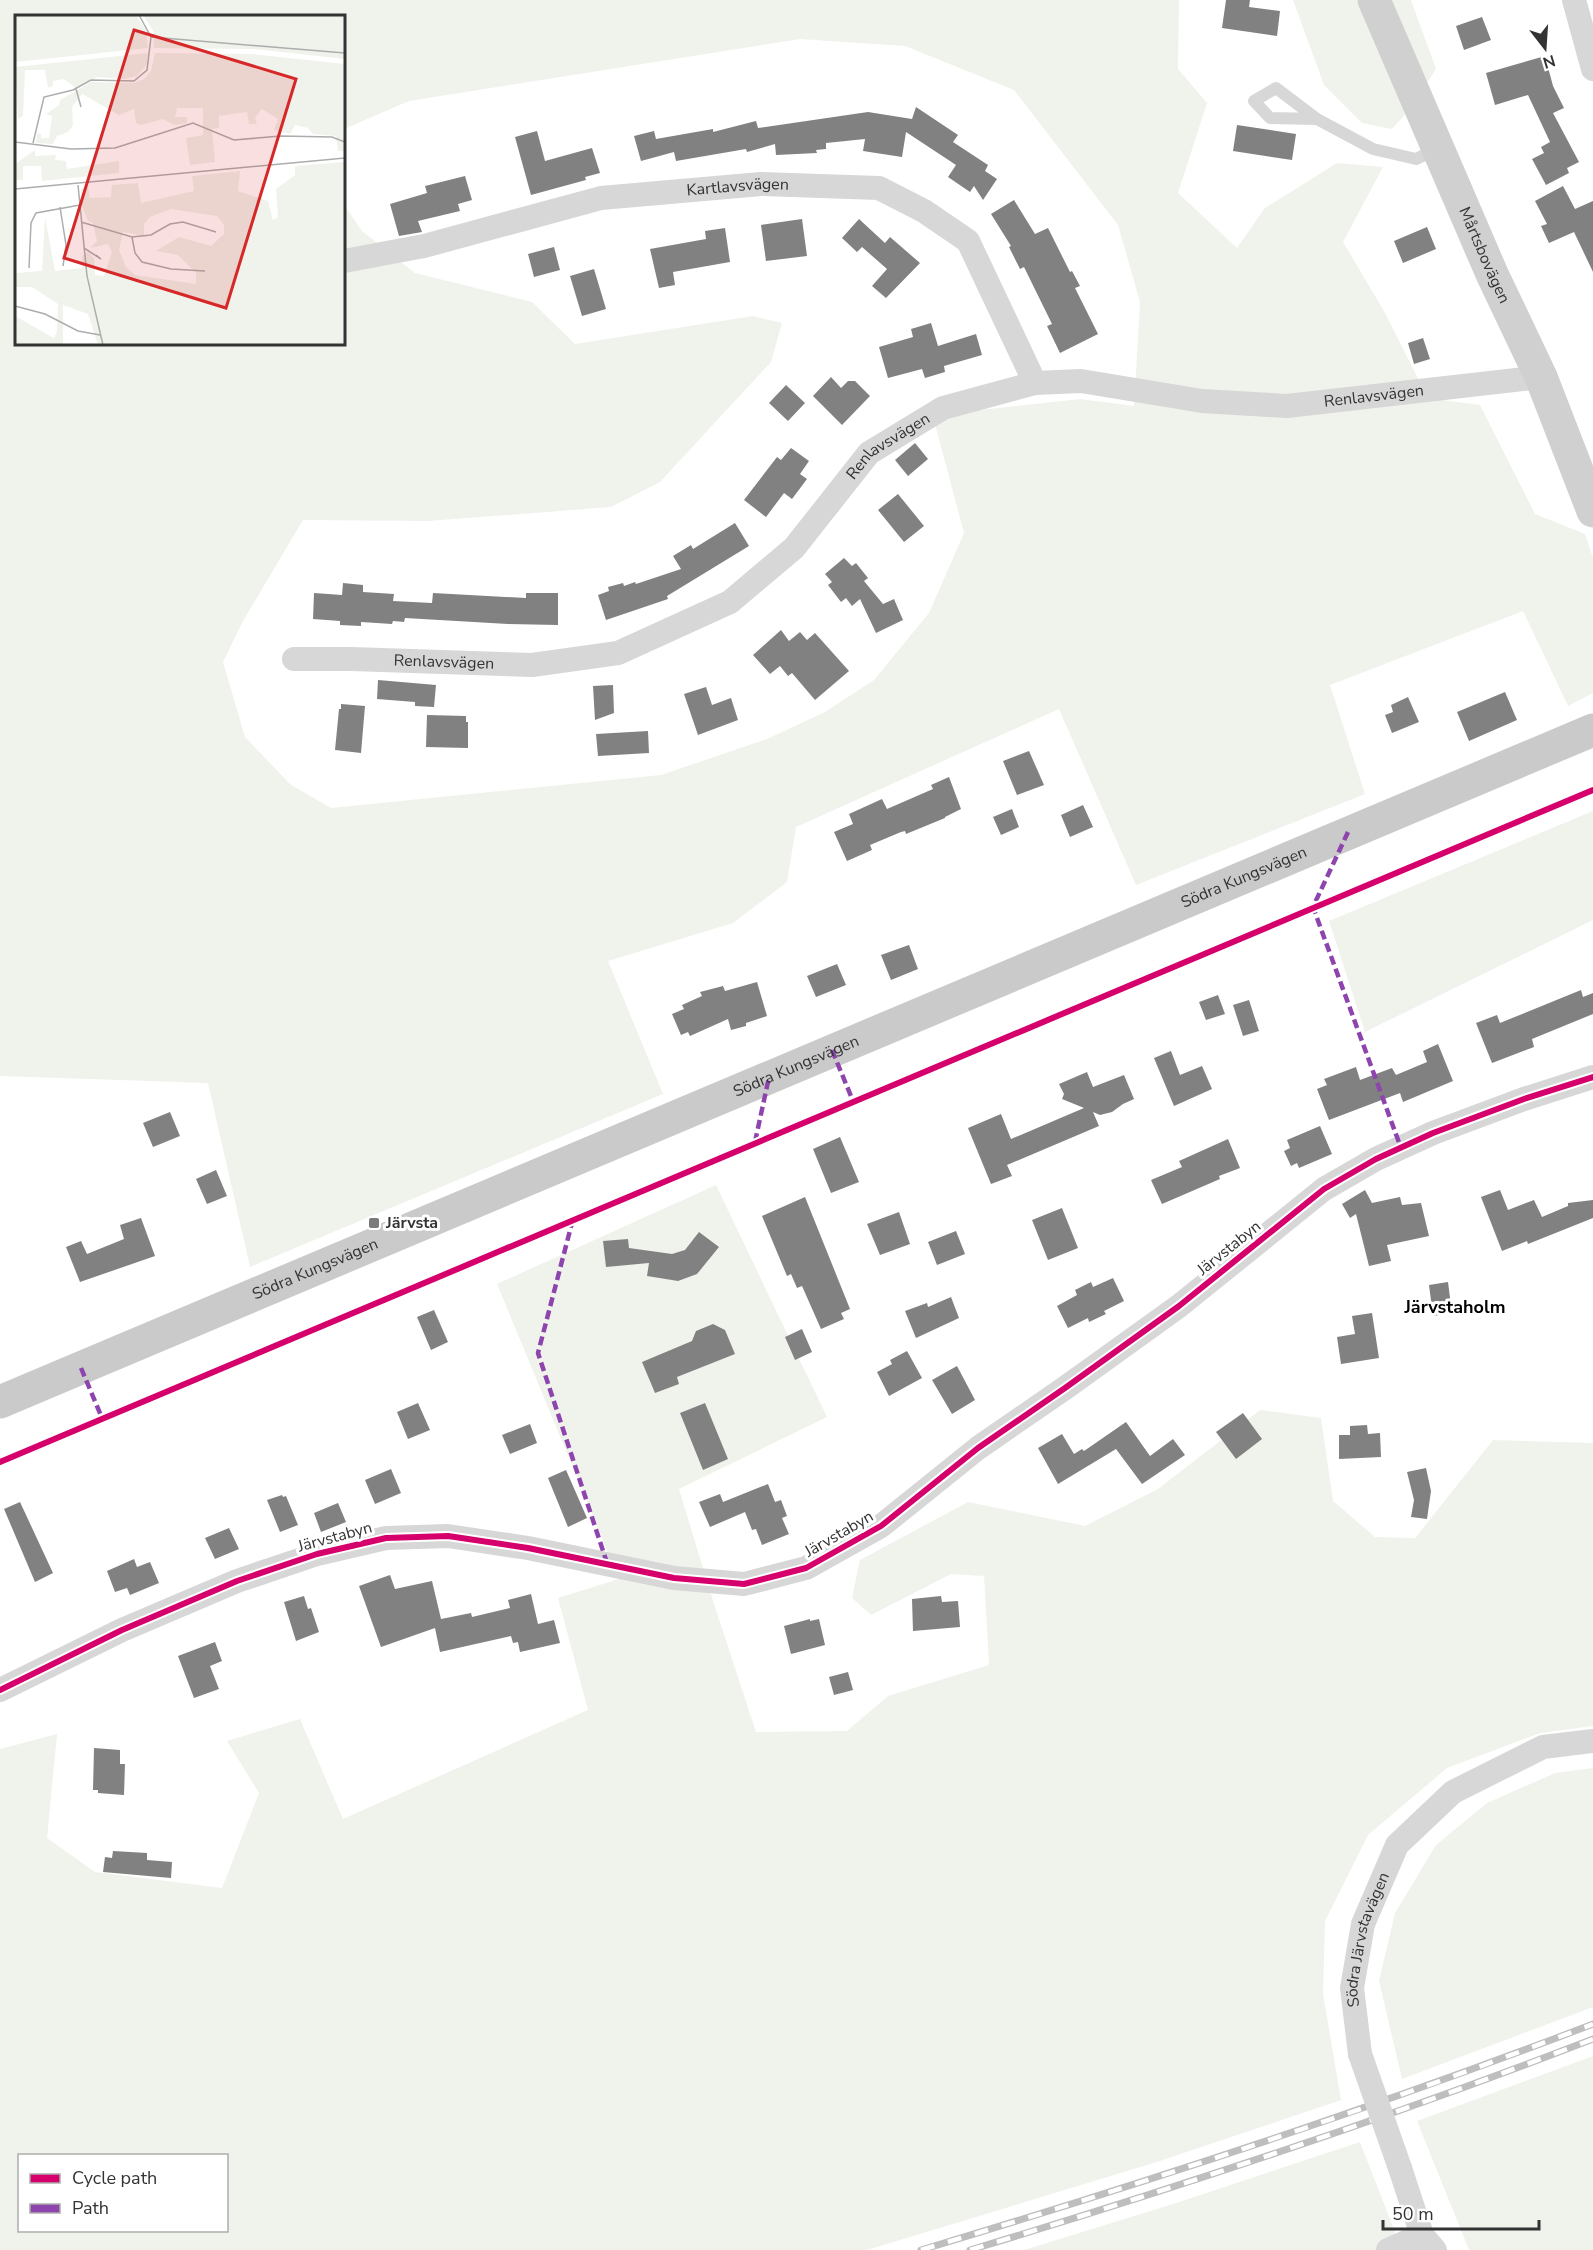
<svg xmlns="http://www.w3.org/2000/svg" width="1593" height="2250" viewBox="0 0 1593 2250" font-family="'Nunito Sans',sans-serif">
<rect width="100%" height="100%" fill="#fff"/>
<path fill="#f0f3ec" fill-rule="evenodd" d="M0,0H1179L1178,69L1207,103L1178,193L1237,248L1265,208L1337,163L1383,167L1343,242L1384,311L1428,398L1480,405L1535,514L1585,534L1593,558V693L1568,706L1523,611L1330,685L1365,794L1136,885L1059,709L796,827L787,882L733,923L608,961L663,1094L250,1267L208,1083L0,1076ZM16,16H344V129L409,101L800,39L905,46L1014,90L1118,225L1140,302L1134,406L1080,399L971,411L935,424L964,533L929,613L874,680L825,712L767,739L661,775L331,808L291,785L245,737L223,662L243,621L303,520L428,521L611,507L660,482L771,362L782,323L753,316L575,344L532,302L415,273L362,231L344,205V344H16Z
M1293,0H1411L1436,69L1409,110L1392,129L1362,123L1324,85Z
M1593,811V920L1365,1032L1329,921Z
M716,1185L827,1417L679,1489L713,1601L756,1732L847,1731L888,1696L989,1665L984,1576L951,1574L871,1615L852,1598L860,1560L968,1502L1085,1526L1158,1489L1260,1410L1321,1418L1333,1501L1375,1537L1415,1538L1493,1440L1593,1443V1726L1540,1733L1447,1768L1368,1835L1325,1921L1323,1994L1341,2100L1160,2161L867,2250H0V1749L57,1734L47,1838L95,1872L222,1888L259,1793L227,1741L300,1719L343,1819L588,1710L558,1598L619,1579L497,1284ZM20,2156H226V2230H20Z
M1593,1768V2007L1402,2079L1379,1981L1395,1913L1436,1845L1487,1803L1555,1773Z
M1593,2056V2250H1469L1417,2121Z
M1360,2142L1402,2250H1024L1173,2204Z"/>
<path fill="#818181" d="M1226,0H1250L1249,7L1280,11L1277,36L1222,28Z
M1482,17L1491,40L1464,50L1456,26Z
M1545,56L1553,86L1564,108L1553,113L1579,162L1567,168L1569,173L1546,185L1532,159L1544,153L1541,147L1550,142L1528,95L1495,105L1486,73Z
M916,107L958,135L953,142L988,165L985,171L997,179L983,200L974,186L970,192L948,177L956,165L906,132L902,157L863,151L865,139L826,143V149L816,150L817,153L776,155L775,144L747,152L746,149L676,161L674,152L641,161L634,136L654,131L656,139L713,129V132L756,121L758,128L868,112L912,119Z
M1237,125L1296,134L1292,160L1233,151Z
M537,131L545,161L592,148L600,173L585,177L586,180L531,195L515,137Z
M465,176L472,200L458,204L460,211L418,221L422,232L399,236L390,204L427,193L425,186Z
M1563,186L1575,209L1593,201V272L1574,232L1549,243L1541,226L1547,224L1535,201Z
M1014,200L1035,234L1048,228L1070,272L1072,271L1080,286L1075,288L1098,334L1060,353L1047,326L1052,324L1024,267L1020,269L1009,247L1011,246L991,214Z
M802,219L807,256L766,261L761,225Z
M859,219L885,243L890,237L920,263L886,298L872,286L887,269L862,247L857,252L842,238Z
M1427,227L1436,249L1403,263L1394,241Z
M725,228L730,262L673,272L675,285L659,288L650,249L706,239L705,231Z
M554,247L560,270L534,277L528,254Z
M594,269L606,309L582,316L570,276Z
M931,323L938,346L976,334L982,355L944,366L945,372L925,378L922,369L888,378L879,347L913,337L911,329Z
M1423,338L1430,359L1414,364L1408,343Z
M831,377L841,388L848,381H855L870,396L842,425L813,396Z
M786,385L805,403L788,421L769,403Z
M915,443L928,459L908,476L895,460Z
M791,448L809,461L800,474L807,479L792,499L784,493L766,517L744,500L777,457L781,460Z
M898,494L924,526L904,542L878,510Z
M735,523L749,546L667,596L668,599L606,620L598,595L609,591L608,587L623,583L624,586L635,582L636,584L681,569L673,556L691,545L693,549Z
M844,558L852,566L856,563L868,578L864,581L883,604L894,599L903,620L876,633L860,599L852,606L846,598L841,602L828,585L832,582L825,574Z
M343,583L363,585V592L394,594L393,601L432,603L433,593L526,598V593H558V625L508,624L405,618L404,622L393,621L392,624L361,622V626L340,625V621L313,619L314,593L342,595Z
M781,630L789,641L800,632L807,640L815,633L849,671L815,700L792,673L788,676L780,666L770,674L753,655Z
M378,680L436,685L434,707L415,706V702L377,699Z
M613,685L614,713L595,720L593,686Z
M706,687L712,705L731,698L738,720L698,735L684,694Z
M1505,692L1517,720L1469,741L1457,712Z
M1408,697L1419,722L1392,733L1385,715L1393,712L1391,705Z
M341,704L365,706L361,753L335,750L339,709H341Z
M427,715L466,716V722H468V748L426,747Z
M648,731L649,753L598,756L596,734Z
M1029,751L1044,785L1017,795L1003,761Z
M949,777L961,809L945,817V818L906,834L905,831L901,832L870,845L872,850L847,861L834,832L853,824L849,814L882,799L887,809L933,789L931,785Z
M1083,805L1093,827L1070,837L1061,815Z
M1012,809L1019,827L1001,835L993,817Z
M909,945L918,969L891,980L881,955Z
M837,964L846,985L816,997L807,976Z
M757,982L767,1016L746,1023V1026L731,1030L728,1019L690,1036L688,1032L681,1035L672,1014L684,1009L682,1005L702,996L700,992L723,986L725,991Z
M1581,990L1583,997L1593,993V1014L1532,1039L1534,1047L1492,1063L1476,1023L1497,1015L1500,1023Z
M1218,995L1225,1014L1206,1020L1199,1002Z
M1249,1000L1259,1031L1243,1036L1233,1005Z
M1438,1044L1453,1081L1403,1102L1400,1093L1329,1120L1317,1089L1327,1085L1324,1079L1356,1067L1360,1080L1392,1068L1396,1075L1427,1062L1423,1051Z
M1171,1051L1180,1075L1202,1066L1212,1089L1174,1106L1154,1058Z
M1087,1072L1093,1087L1124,1075L1134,1099L1123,1104L1112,1112L1100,1115L1093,1112L1099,1126L1007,1165L1012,1176L991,1184L968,1128L1001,1114L1011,1139L1084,1108L1062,1099L1064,1094L1059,1084Z
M170,1112L180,1136L153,1147L143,1123Z
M1320,1126L1332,1154L1299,1168L1297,1163L1291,1166L1284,1151L1290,1148L1287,1140Z
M840,1137L859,1182L831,1193L813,1149Z
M1228,1139L1240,1168L1219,1176L1220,1179L1162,1204L1151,1180L1182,1167L1179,1161Z
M216,1170L227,1196L207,1204L196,1179Z
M1365,1190L1372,1203L1400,1197L1402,1205L1421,1203L1429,1236L1387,1245L1391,1261L1369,1266L1356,1214L1350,1218L1342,1204Z
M1500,1190L1508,1210L1534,1200L1542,1217L1568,1206V1203L1593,1200V1218L1528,1244L1527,1241L1502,1251L1481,1197Z
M805,1197L850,1309L841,1313L844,1319L821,1329L802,1286L797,1288L791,1274L787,1276L762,1216Z
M1062,1208L1078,1248L1048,1260L1032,1220Z
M899,1212L910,1244L880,1255L867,1224Z
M141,1218L155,1256L80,1282L66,1247L81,1241L87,1254L124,1239L120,1225Z
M956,1231L965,1254L937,1265L928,1242Z
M699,1232L719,1247L697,1274L678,1281L647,1276L649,1263L606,1267L603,1241L628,1239L629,1248L672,1254L685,1250Z
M1113,1278L1124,1301L1104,1311L1106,1314L1089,1322L1088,1318L1068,1328L1057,1306L1077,1295L1075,1290L1091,1282L1093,1287Z
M1448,1282L1452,1313L1433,1316L1429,1285Z
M951,1297L959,1318L916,1338L905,1311L927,1303L928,1307Z
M434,1310L448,1342L431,1350L417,1317Z
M1372,1313L1379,1358L1341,1364L1337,1337L1355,1334L1352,1316Z
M713,1324L725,1330L735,1354L677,1377L679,1384L655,1393L642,1362L692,1341L696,1331Z
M802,1329L812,1352L795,1360L785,1337Z
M907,1351L922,1378L889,1396L877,1372L892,1364L890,1360Z
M957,1366L975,1400L952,1414L932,1380Z
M418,1403L430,1430L408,1439L397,1412Z
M705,1403L728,1459L703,1470L680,1413Z
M1243,1413L1262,1439L1236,1459L1216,1432Z
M1126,1422L1150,1456L1173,1439L1185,1455L1142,1484L1116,1449L1058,1484L1038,1448L1062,1434L1074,1454L1082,1449L1084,1451Z
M530,1424L537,1443L510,1454L502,1435Z
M1367,1425L1368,1434L1380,1433L1381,1457L1339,1459V1435H1350V1426Z
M1426,1468L1431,1491L1427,1519L1411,1517L1414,1500L1407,1472Z
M391,1469L401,1493L375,1504L365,1480Z
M566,1470L587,1518L568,1527L548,1478Z
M768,1484L775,1502L781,1500L787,1516L782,1518L789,1534L762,1545L756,1529L752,1530L745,1512L710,1527L699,1502L720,1494L723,1502Z
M282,1495L283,1497L286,1496L298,1525L280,1532L267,1500Z
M20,1502L53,1573L35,1582L4,1509Z
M338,1503L346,1522L321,1532L314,1513Z
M229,1528L239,1549L215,1559L205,1538Z
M134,1559L137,1567L150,1562L159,1583L130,1595L127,1588L115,1592L107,1571Z
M390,1575L395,1589L432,1581L441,1619L471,1613L472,1617L510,1608L508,1600L531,1594L538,1624L554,1620L560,1643L520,1652L518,1642L513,1643L511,1636L440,1652L435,1628L381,1647L359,1586Z
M304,1596L308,1609L311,1608L319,1632L296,1641L284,1602Z
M941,1596L942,1602L958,1601L960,1627L913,1631L912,1599Z
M810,1619V1621L819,1619L825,1645L791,1654L784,1626Z
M215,1642L222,1661L210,1666L219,1689L194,1698L178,1656Z
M848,1672L853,1690L834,1695L829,1677Z
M94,1748L120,1750V1764H125L124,1795L98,1793V1790H93Z
M113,1851L147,1853V1860L172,1862L171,1878L103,1872L105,1857L112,1858Z"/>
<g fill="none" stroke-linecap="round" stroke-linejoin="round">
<path stroke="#d7d7d7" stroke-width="12" d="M1317,119L1270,118L1254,101L1276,88L1317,119L1373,149L1416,159L1437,149"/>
<g stroke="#d7d7d7" stroke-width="24">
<path d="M1574,0L1593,69"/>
<path id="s1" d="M344,261L424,246L601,198L761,184L879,188L924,211L968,241L1035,383"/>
<path id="s2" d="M294,659H351L532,665L618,653L730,602L794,548L869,453L943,408L1035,383L1081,381L1202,401L1287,406L1541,377"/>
<path d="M0,1690L122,1630L237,1581L317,1554L386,1538L448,1536L528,1548L674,1578L744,1584L806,1568L881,1526L978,1448L1065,1388L1179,1306L1324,1189L1376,1159L1433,1133L1524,1099L1593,1077"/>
<path id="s3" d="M1360,2054L1352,1988L1363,1924L1397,1845L1453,1792L1543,1747L1593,1741"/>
<path d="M1400,2168L1422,2235L1435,2250"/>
<path d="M1388,2250L1422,2235"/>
</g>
<path stroke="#d0d0d0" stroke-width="33" id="s4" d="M1374,0L1492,274L1541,377L1593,511"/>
<path stroke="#cacaca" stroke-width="33" id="s5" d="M0,1402L1593,730"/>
<defs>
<path id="rail" d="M921,2250C1148,2182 1372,2109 1593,2024
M970,2250C1180,2187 1388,2118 1593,2039"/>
</defs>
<use href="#rail" stroke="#bebebe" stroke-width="7"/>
<use href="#rail" stroke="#fff" stroke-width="4.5" stroke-dasharray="14" stroke-linecap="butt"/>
<path stroke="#d7d7d7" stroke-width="24" d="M1360,2054L1400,2168"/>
<path stroke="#8e44ad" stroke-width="4.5" stroke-dasharray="9 4.5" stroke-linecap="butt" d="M1348,832L1313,907L1401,1148
M832,1050L853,1101
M755,1142L769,1077
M573,1219L538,1353L607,1563
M81,1368L102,1418"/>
<defs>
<path id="cycleway" d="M0,1462L1593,790
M0,1690L122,1630L237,1581L317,1554L386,1538L448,1536L528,1548L674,1578L744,1584L806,1568L881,1526L978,1448L1065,1388L1179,1306L1324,1189L1376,1159L1433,1133L1524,1099L1593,1077"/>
</defs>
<use href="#cycleway" stroke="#fff" stroke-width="10"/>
<use href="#cycleway" stroke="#d6006c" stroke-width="6"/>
</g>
<rect fill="#7a7a7a" stroke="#fff" stroke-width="2" x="368" y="1217" width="12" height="12" rx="3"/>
<g text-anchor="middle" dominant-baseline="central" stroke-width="6" stroke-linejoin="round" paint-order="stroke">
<g font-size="16" fill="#333" stroke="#fff">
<text stroke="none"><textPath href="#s1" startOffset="402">Kartlavsvägen</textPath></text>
<text stroke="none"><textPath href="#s4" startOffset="278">Mårtsbovägen</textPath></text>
<text stroke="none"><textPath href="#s2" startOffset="1176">Renlavsvägen</textPath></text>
<text stroke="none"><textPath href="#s2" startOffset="672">Renlavsvägen</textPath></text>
<text stroke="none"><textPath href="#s2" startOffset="150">Renlavsvägen</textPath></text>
<text stroke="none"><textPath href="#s5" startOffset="1350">Södra Kungsvägen</textPath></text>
<text stroke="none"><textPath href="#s5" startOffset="864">Södra Kungsvägen</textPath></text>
<text transform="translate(1229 1248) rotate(-39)">Järvstabyn</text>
<text stroke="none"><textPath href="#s5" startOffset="342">Södra Kungsvägen</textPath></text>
<text transform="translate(839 1534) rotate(-30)">Järvstabyn</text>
<text transform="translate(335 1537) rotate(-15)">Järvstabyn</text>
<text stroke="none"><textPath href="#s3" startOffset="117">Södra Järvstavägen</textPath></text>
</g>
<g font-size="16" font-weight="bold" fill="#333" stroke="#fff" text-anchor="start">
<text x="386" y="1223">Järvsta</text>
</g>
<g font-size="18" font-weight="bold" fill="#000" stroke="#fff">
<text x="1455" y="1307">Järvstaholm</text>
</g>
</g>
<g transform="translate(15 15)">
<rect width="330" height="330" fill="#fff"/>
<path d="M0,0H121L131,15L133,33L0,47ZM128,0H330V44L238,34L139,33L138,16ZM133,38L132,49L122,61L108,64L83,62L61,73L49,64L38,66V71L33,73L30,55H10L8,101L3,104L0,52ZM140,38L237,39L330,49V136H323L321,121L298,119L293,113L280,110L275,119L259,115L263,104L247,94L240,103L242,109H234L232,97L204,101V113L197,114L200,147L175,150L171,123L188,120V93H162L160,102H172V108L159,110L148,104L126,110L121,108L119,94L104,100L67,79L57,92L58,110L53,117L42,121L38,129L21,128L22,118L26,119V123H34L37,101L31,99L44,90L45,85L76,67L119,68L129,64L136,56ZM20,135V141L41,140L40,145L51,146L52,154L104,146V158L27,166L26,151H8V165H0V149ZM330,147V330H83L73,299L48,290V330H0V301L39,323L42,316L43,289L17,272H0V258L27,256L30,202L40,256L67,253V241L73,237L79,243L80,260L89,261L97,237L93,229L75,233L82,226L78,208L73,206L66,189V174L73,172L75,183L96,182L97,170L123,168L126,188L179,176L177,161L225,156L223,176L253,186L258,205L263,202L261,174L280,160V151ZM156,194L202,201L209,210V219L196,231L164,222L141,236L163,240L181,258V269L120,260L111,252L104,235L108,217L129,221V209L135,202Z" fill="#f0f3ec" fill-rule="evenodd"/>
<path fill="none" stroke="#adadad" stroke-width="1.5" d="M136,22L330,38M61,74L66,92M0,127L56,134L100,133L178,108L219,125L266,121L317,122L330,127M18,128L29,82L58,75L76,65L119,66L132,55L136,22L124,0M63,170L72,261L88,330M0,174L330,143M45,192L51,230L48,251M66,207L117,222L136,220L155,209L168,207L201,217M117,222L120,238L127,247L156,254L190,256M69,233L86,244L81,240M14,253L16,208L21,198L65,190M0,291L30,299L63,316L85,320"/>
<path fill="#d62828" fill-opacity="0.15" stroke="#d62828" stroke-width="3" d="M119,15L281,64L211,293L49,243Z"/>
<rect width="330" height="330" fill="none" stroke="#333" stroke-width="3"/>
</g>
<rect x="18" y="2154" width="210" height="78" fill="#ffffff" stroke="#adadad" stroke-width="1.5"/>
<rect x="30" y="2174" width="30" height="9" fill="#d6006c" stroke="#adadad" stroke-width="1.5"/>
<text x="72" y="2184" font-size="18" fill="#333333">Cycle path</text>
<rect x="30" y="2204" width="30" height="9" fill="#8e44ad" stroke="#adadad" stroke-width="1.5"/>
<text x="72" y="2214" font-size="18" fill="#333333">Path</text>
<g transform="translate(1545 48) rotate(163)" stroke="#ffffff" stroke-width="4.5" paint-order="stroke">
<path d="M0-4.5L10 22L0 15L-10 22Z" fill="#333333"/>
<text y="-9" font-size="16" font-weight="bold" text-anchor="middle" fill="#333333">N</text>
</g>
<path d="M1383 2220v9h156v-9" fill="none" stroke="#333333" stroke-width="3"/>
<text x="1392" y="2220" font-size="18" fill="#333333" stroke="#ffffff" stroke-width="4.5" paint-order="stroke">50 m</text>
</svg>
